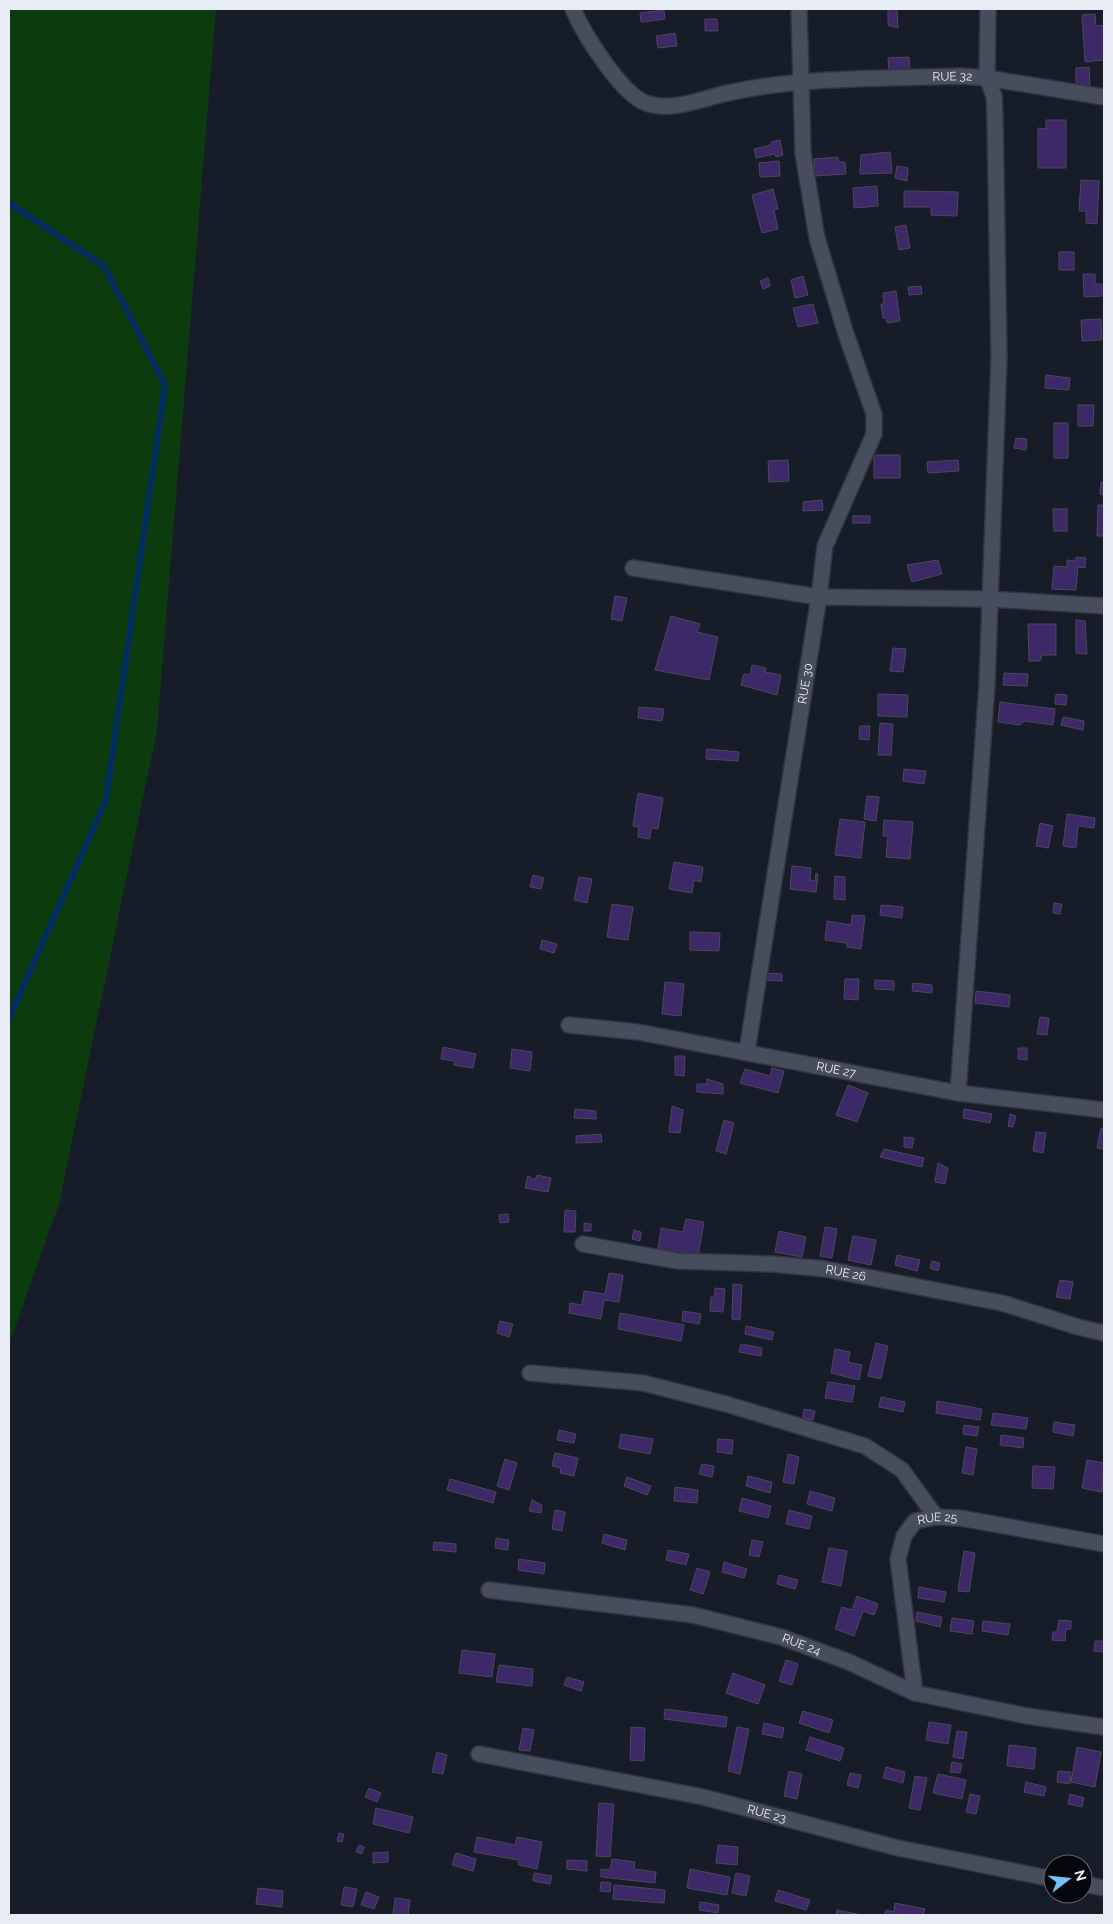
<svg xmlns="http://www.w3.org/2000/svg" width="1113" height="1924" viewBox="0 0 1113 1924" font-family="Raleway,sans-serif">
<rect width="100%" height="100%" fill="#171c29"/>
<path fill="#0c3c0e" d="M9,9H216L157,730L59,1204L9,1344Z"/>
<g fill="none" stroke-linecap="round" stroke-linejoin="round">
<path stroke="#032c62" stroke-width="6" d="M9,203L104,266L165,385L106,800L9,1019"/>
</g>
<path fill="#3d2967" stroke="#4c4858" d="M888,9H897L898,28L888,25Z
M664,10L665,19L641,22L640,13Z
M1095,14L1096,26L1104,25V60L1085,62L1082,15Z
M705,19H717L718,31H705Z
M675,33L677,46L658,48L656,36Z
M909,57L910,69L889,71L888,58Z
M1089,67L1090,86L1076,84V68Z
M1046,120H1066V168H1038V128L1046,129Z
M780,140L783,155L776,157L775,154L756,158L754,149L771,145V142Z
M890,152L892,173L860,174L861,155Z
M838,157V162H845L846,174L815,176L814,159Z
M779,161L780,176L760,177L759,163Z
M897,166L908,168L907,181L895,178Z
M1081,180L1099,181L1097,224L1086,223V211H1079Z
M877,186L878,206L854,208L853,188Z
M773,189L778,209L774,210L778,229L762,233L752,195Z
M904,191L958,192L957,216L931,215V207H904Z
M906,225L910,248L899,250L895,227Z
M1059,252H1074V270H1059Z
M1083,274H1095V284H1104V296L1084,297Z
M803,276L808,295L795,298L791,280Z
M768,278L770,286L763,289L760,281Z
M921,286L922,294L909,295L908,287Z
M896,291L900,321L887,323L886,318H883L881,304H884L883,293Z
M813,304L818,323L798,327L793,308Z
M1101,319L1102,340L1082,341L1081,320Z
M1046,375L1070,378L1069,390L1045,388Z
M1078,405H1094L1093,426H1078Z
M1054,423H1068V458H1054Z
M1016,438L1027,439L1026,450L1014,448Z
M874,455H900V478H874Z
M788,460L789,481L769,482L768,461Z
M958,460L959,471L928,473L927,462Z
M1101,482H1104V495L1100,494Z
M822,500L823,510L803,511V502Z
M1098,505H1104V536H1097Z
M1053,509H1067V531H1054Z
M853,516H870V523H853Z
M1076,557L1086,558L1085,568L1078,567L1076,590L1052,589L1054,566L1067,567V560L1076,561Z
M938,560L942,574L912,582L907,565Z
M615,596L627,598L622,621L611,619Z
M671,616L700,624L697,632L718,637L709,680L655,670Z
M1076,620L1085,621L1087,654L1076,653Z
M1028,624H1056V655H1042L1040,661H1029Z
M893,648L906,649L903,672L890,671Z
M752,665L766,668L765,672L781,675L777,695L741,685L744,674L750,675Z
M1004,673L1028,674L1027,686L1003,685Z
M878,694L908,695L907,717L878,716Z
M1056,694L1067,695L1066,705L1055,704Z
M1000,702L1055,709L1053,725L1024,721L1020,725L998,722Z
M639,707L664,709L662,721L638,718Z
M1063,717L1084,721L1083,730L1061,725Z
M880,723L893,724L891,755H878Z
M860,726H870L869,740L859,739Z
M707,749L739,752L738,761L706,759Z
M904,769L926,771L924,784L903,781Z
M638,793L663,798L658,829L651,828L650,839L638,837L639,827L633,826Z
M867,796L879,797L876,821L864,819Z
M1067,814L1095,818L1094,828L1078,826L1076,848L1063,846Z
M840,819L865,822L861,858L835,855Z
M884,820L913,822L910,859L886,857L888,836H883Z
M1040,823L1053,826L1048,848L1036,846Z
M674,862L703,867L701,882L694,880L692,893L669,889Z
M792,866L811,868L810,880L815,881L816,873L818,874L816,892L790,889Z
M533,875L544,878L541,889L530,887Z
M835,876L845,877V900L834,899Z
M579,877L592,879L587,903L574,900Z
M1054,903L1062,904L1060,914L1053,913Z
M612,904L633,907L628,940L607,937Z
M881,905L903,907L902,918L880,915Z
M852,915L865,916L861,949L847,947V943L825,940L827,921L851,925Z
M690,932L720,933L719,951L690,950Z
M542,940L557,944L554,953L540,949Z
M766,973L782,974V981L765,980Z
M845,979H859L858,1000L844,999Z
M875,980L894,981V990L875,989Z
M665,982L684,984L681,1016L662,1014Z
M913,983L932,985V993L912,991Z
M976,991L1010,995L1009,1007L975,1003Z
M1040,1017L1049,1018L1047,1035L1037,1034Z
M443,1047L476,1054L473,1068L454,1065L455,1061L441,1059Z
M1018,1048H1027V1060L1018,1059Z
M512,1049L532,1052L530,1071L510,1068Z
M675,1056H685L684,1076L675,1075Z
M772,1068L784,1071L778,1093L740,1083L745,1069L770,1076Z
M707,1079L723,1084V1094L697,1092V1084H707Z
M848,1085L868,1093L857,1122L836,1115Z
M672,1106L683,1110L680,1133L669,1132Z
M575,1109L596,1111V1119L574,1118Z
M964,1109L992,1114L990,1123L963,1118Z
M1010,1114L1016,1116L1013,1127L1008,1126Z
M724,1120L734,1123L726,1154L716,1151Z
M1101,1128L1104,1129V1149L1097,1148Z
M1036,1132L1046,1133L1043,1153L1033,1151Z
M601,1134L602,1142L576,1143V1136Z
M904,1137L914,1138L912,1148L904,1147Z
M884,1149L924,1158L922,1167L880,1157Z
M938,1163L948,1168L945,1184L935,1182Z
M537,1175L551,1178L548,1192L525,1188L528,1176L535,1180Z
M565,1210L576,1211L575,1232H564Z
M508,1214L509,1222L500,1223L499,1215Z
M686,1219L704,1222L698,1256L658,1249L661,1228L683,1232Z
M584,1223L591,1224V1231H584Z
M825,1227L837,1229L832,1258L820,1256Z
M634,1230L641,1232L640,1241L632,1239Z
M779,1231L806,1237L802,1257L775,1252Z
M853,1236L876,1240L871,1265L848,1260Z
M897,1255L920,1260L917,1271L895,1265Z
M932,1261L940,1263L938,1271L930,1268Z
M609,1273L623,1275L619,1302L604,1300L601,1319L569,1313L570,1303L582,1305L584,1291L605,1294Z
M1060,1280L1073,1282L1070,1299L1056,1297Z
M733,1284L742,1285L740,1320L732,1319Z
M715,1288L725,1289L723,1312L710,1311L711,1297H714Z
M683,1311L701,1314L699,1324L682,1321Z
M620,1313L684,1325L681,1341L618,1329Z
M500,1321L513,1324L509,1337L497,1333Z
M746,1326L774,1332L772,1340L745,1334Z
M876,1343L888,1346L881,1379L868,1376Z
M741,1344L762,1348L761,1356L739,1352Z
M835,1349L850,1352L848,1362L862,1365L859,1380L831,1373Z
M828,1382L855,1386L852,1402L825,1398Z
M881,1397L905,1402L903,1412L879,1407Z
M937,1401L982,1409L980,1420L936,1413Z
M804,1409L815,1411L813,1420L803,1418Z
M993,1413L1028,1418L1026,1429L991,1425Z
M1054,1422L1075,1425L1073,1436L1053,1432Z
M964,1425L979,1427L977,1436L963,1434Z
M559,1430L576,1434L574,1443L557,1440Z
M621,1434L653,1439L650,1454L619,1448Z
M1001,1435L1024,1438L1023,1448L1000,1445Z
M718,1439L733,1440L732,1454L717,1452Z
M966,1447L977,1449L973,1475L962,1473Z
M555,1453L578,1458L574,1476L560,1473L561,1468L552,1466Z
M788,1454L799,1457L794,1484L783,1482Z
M505,1459L517,1463L509,1490L497,1486Z
M1087,1460L1104,1463L1102,1492L1082,1488Z
M702,1464L714,1466L712,1477L699,1474Z
M1033,1466L1055,1467L1053,1489L1032,1488Z
M748,1476L772,1482L770,1493L746,1486Z
M627,1477L651,1486L647,1495L624,1486Z
M450,1479L496,1492L493,1503L447,1490Z
M675,1487L698,1490L697,1503L674,1501Z
M810,1491L835,1498L832,1511L807,1504Z
M742,1498L771,1506L768,1518L739,1511Z
M532,1500L542,1505L541,1513L529,1511Z
M555,1510L565,1512L562,1531L552,1529Z
M789,1510L812,1516L809,1529L786,1524Z
M604,1534L627,1540L625,1550L602,1543Z
M496,1538L509,1540L508,1550L495,1548Z
M752,1540L763,1542L759,1557L749,1555Z
M434,1542L456,1544V1552L433,1550Z
M829,1548L847,1551L841,1586L822,1582Z
M668,1550L689,1554L686,1565L666,1560Z
M964,1551L975,1553L969,1592L958,1591Z
M519,1559L545,1563L544,1574L518,1570Z
M724,1562L747,1569L744,1578L722,1572Z
M697,1568L710,1572L703,1594L690,1590Z
M779,1575L798,1580L795,1589L777,1584Z
M919,1587L946,1592L944,1602L918,1598Z
M857,1596L878,1604L874,1615L863,1611L854,1636L835,1629L842,1607L852,1610Z
M917,1612L942,1617L940,1627L916,1621Z
M952,1618L974,1621L972,1634L950,1631Z
M1059,1620L1071,1621V1629H1066L1065,1641L1052,1640L1053,1632H1057Z
M983,1621L1010,1624L1008,1635L982,1631Z
M1095,1641H1104V1652L1094,1651Z
M462,1650L495,1654L492,1677L459,1673Z
M786,1660L798,1664L792,1685L779,1681Z
M499,1665L533,1669L532,1686L496,1682Z
M733,1673L765,1685L758,1704L726,1693Z
M567,1677L584,1682L581,1691L564,1685Z
M665,1709L727,1717L726,1727L664,1719Z
M803,1711L833,1720L829,1733L799,1723Z
M929,1722L951,1725L948,1744L926,1740Z
M764,1723L784,1728L782,1738L762,1734Z
M631,1727L645,1728L644,1761L630,1760Z
M737,1727L749,1729L740,1774L728,1771Z
M523,1728L534,1730L530,1751L519,1750Z
M957,1731L967,1732L963,1759L953,1757Z
M810,1737L844,1748L840,1761L806,1750Z
M1009,1745L1036,1748L1034,1769L1007,1766Z
M1077,1747L1101,1752L1095,1787L1071,1782Z
M437,1752L447,1755L443,1774L432,1772Z
M952,1762L962,1764L960,1773L950,1772Z
M886,1767L905,1772L903,1783L883,1778Z
M789,1771L802,1774L797,1799L784,1796Z
M1058,1771L1071,1772L1070,1784L1057,1782Z
M850,1773L861,1775L858,1788L847,1785Z
M938,1774L966,1780L962,1799L933,1793Z
M915,1776L927,1778L920,1810L909,1808Z
M1026,1782L1046,1787L1044,1796L1024,1792Z
M369,1788L381,1793L377,1802L365,1797Z
M970,1794L980,1796L976,1814L966,1812Z
M1070,1794L1084,1798L1082,1807L1068,1804Z
M599,1803L614,1804L610,1857L596,1856Z
M376,1808L413,1817L409,1833L373,1824Z
M339,1833L344,1834L342,1842L337,1841Z
M477,1837L515,1845L517,1837L542,1842L537,1869L519,1865L518,1860L474,1852Z
M359,1845L364,1847L362,1854L356,1852Z
M718,1845L738,1847L737,1865L716,1863Z
M388,1852V1862L373,1863V1853Z
M456,1853L476,1859L473,1871L452,1865Z
M612,1859L635,1862L634,1869L656,1872L655,1883L601,1877V1869L610,1870Z
M567,1860L587,1861V1871L567,1869Z
M690,1869L730,1877L727,1895L687,1888Z
M534,1873L552,1876L550,1884L533,1881Z
M736,1873L750,1876L746,1896L732,1893Z
M601,1882L611,1883L610,1892L600,1891Z
M614,1885L665,1890L664,1903L613,1899Z
M344,1887L357,1889L353,1907L341,1905Z
M258,1888L283,1891L282,1907L256,1904Z
M778,1890L810,1900L806,1910L775,1901Z
M366,1892L379,1897L374,1909L361,1905Z
M395,1898L410,1900L408,1915H393Z
M700,1902L719,1905L718,1913L699,1910Z
M895,1903L925,1909L923,1915H885L886,1910L894,1912Z
M837,1910L862,1915H836Z"/>
<g fill="none" stroke-linecap="round" stroke-linejoin="round">
<defs>
<g id="street">
<path id="s1" d="M573,9C583,33 621,94 646,103C670,112 699,100 723,94C800,76 883,79 961,76L987,78L1104,97"/>
<path d="M633,568L819,597L825,546L874,434V414L845,331L817,238L803,153L799,9"/>
<path id="s2" d="M569,1025L638,1032L958,1093L1104,1110"/>
<path id="s3" d="M747,1051L819,597L990,599L1104,606"/>
<path d="M958,1093L987,684L999,357L995,117L994,96L987,78L988,9"/>
<path id="s4" d="M583,1244L677,1261L772,1264L825,1269L1002,1303L1078,1327L1104,1333"/>
<path d="M530,1373L643,1383L726,1404L865,1446L902,1470L936,1517"/>
<path id="s5" d="M489,1590L693,1615L781,1637L849,1662L915,1693L1027,1716L1104,1727"/>
<path id="s6" d="M915,1693L898,1559L904,1536L915,1521L936,1517L960,1518L1104,1544"/>
<path id="s7" d="M479,1754L703,1797L898,1848L1053,1879"/>
<path d="M1083,1884L1104,1888"/>
</g>
</defs>
<use href="#street" stroke="#32353f" stroke-width="18"/>
<use href="#street" stroke="#474d5c" stroke-width="15"/>
</g>
<g text-anchor="middle" dominant-baseline="central" stroke-width="4" stroke-linejoin="round" paint-order="stroke">
<g font-size="12" fill="#e8ecf5" stroke="#05070c">
<text stroke="none"><textPath href="#s1" startOffset="430">RUE 32</textPath></text>
<text stroke="none"><textPath href="#s3" startOffset="372">RUE 30</textPath></text>
<text stroke="none"><textPath href="#s2" startOffset="271">RUE 27</textPath></text>
<text stroke="none"><textPath href="#s4" startOffset="265">RUE 26</textPath></text>
<text stroke="none"><textPath href="#s6" startOffset="200">RUE 25</textPath></text>
<text stroke="none"><textPath href="#s5" startOffset="318">RUE 24</textPath></text>
<text stroke="none"><textPath href="#s7" startOffset="294">RUE 23</textPath></text>
</g>
</g>
<rect width="1113" height="1924" fill="none" stroke="#e8ecf5" stroke-width="20"/>
<g transform="translate(1068 1879) rotate(74)"><circle r="24" fill="#05070c" stroke="#606369"/>
<path d="M0-4L9 19L0 12L-9 19Z" fill="#77c0f7"/>
<text y="-8" font-size="14" font-weight="bold" text-anchor="middle" fill="#e8ecf5">N</text>
</g>
</svg>
